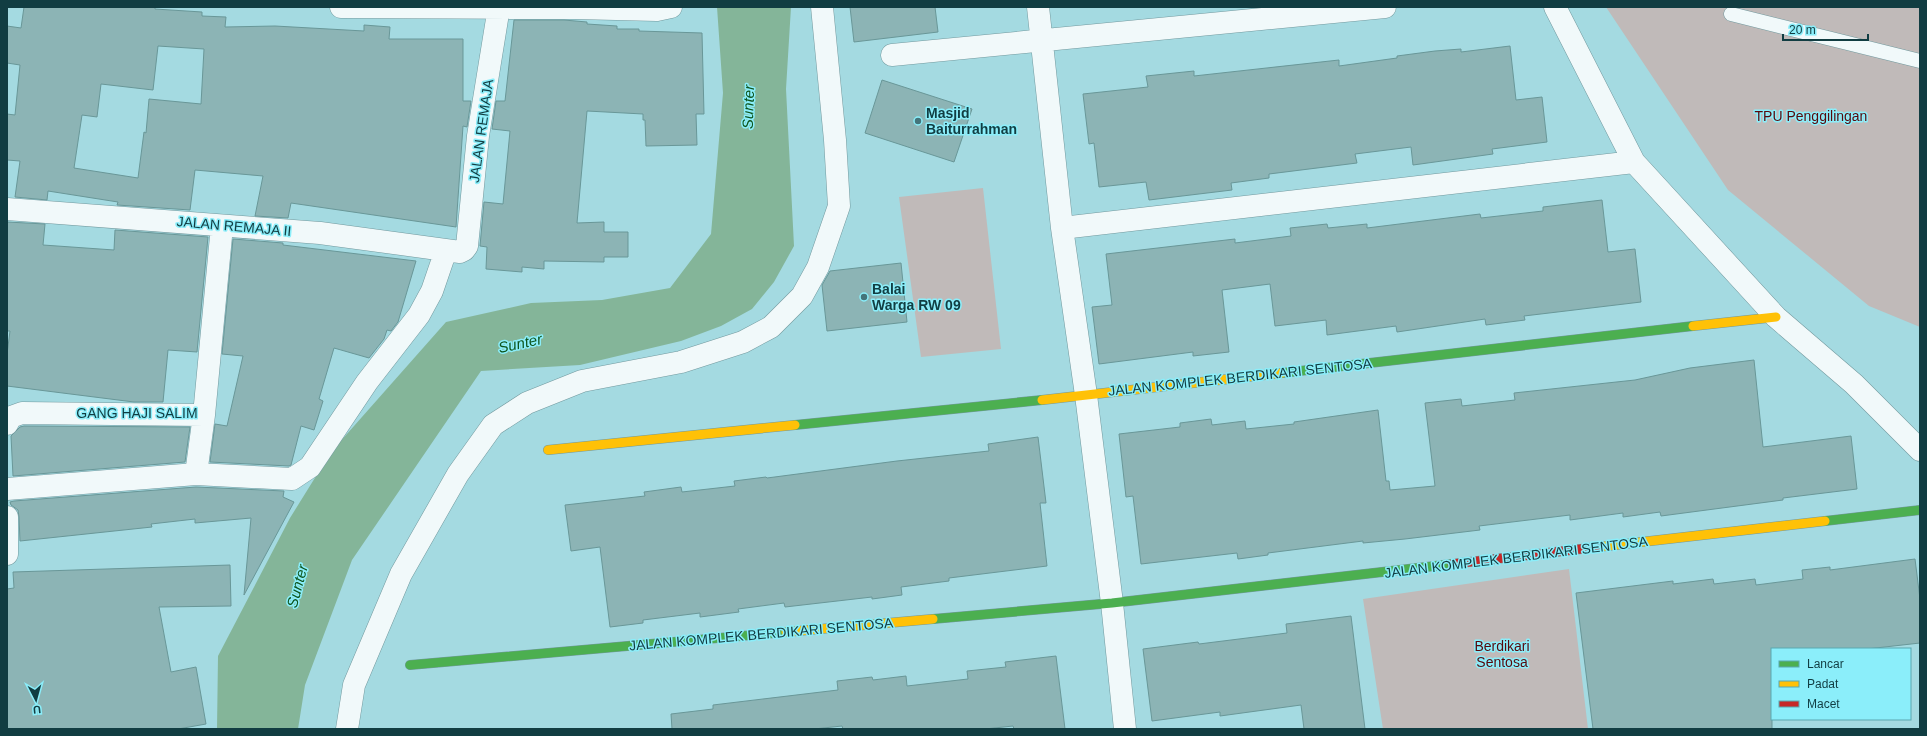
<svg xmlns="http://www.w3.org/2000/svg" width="1927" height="736" viewBox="0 0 1927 736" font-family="Helvetica,sans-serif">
<rect width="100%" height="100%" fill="#a4dae1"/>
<path fill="#c0bab9" d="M1606,7H1920V327L1869,306L1728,190Z
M983,188L1001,349L921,357L899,197Z
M1569,569L1588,729H1383L1363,599Z"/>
<path fill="#84b599" d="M717,7H791L786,89L794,246L774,282L752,309L721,326L681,341L580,365L481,371L352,560L305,685L298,729H217L218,656L290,518L331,452L446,322L531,303L602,300L670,288L711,234L723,93Z"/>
<path fill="#8cb4b5" stroke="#699798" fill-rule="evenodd" d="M24,7H155V9L202,12V16L226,17L225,27L275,26L364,31V25L390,27L389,39H463V101H471L467,127L463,126L456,227L291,203L288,218L255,216L263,176L195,170L190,210L117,205L118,202L48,191L47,200L15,197L20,161L7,160V114L15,115L20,65L7,63V26L21,28ZM158,46L204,49L201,104L149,99L146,133L144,132L138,178L74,168L82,115L97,117L101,84L153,90Z
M850,7H935L938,32L854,42Z
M514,20H564L587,22V24L617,26V29H639V31L702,33L704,114H696L697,145L646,146L645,120H643V114L587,111L577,223L604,222V232H628V257H604V262L544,261V269L522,267V272L486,269L487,247L480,246L484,202L503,204L510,131L492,129L496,101H505Z
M1510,46L1516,100L1542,97L1547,142L1492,149L1493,154L1413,165L1411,147L1355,154L1357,163L1269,174V178L1231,183L1232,190L1149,200L1146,182L1099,187L1094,143L1089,144L1083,94L1148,87L1146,76L1194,71V76L1339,60V66L1397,58V56L1435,51L1461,49V52Z
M882,80L972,109L954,162L865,133Z
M1602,200L1608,252L1635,249L1641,302L1524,316L1525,320L1486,325L1485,319L1397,332L1396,326L1327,335L1326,320L1275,326L1270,284L1222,290L1229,352L1193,356V352L1099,364L1092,307L1112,305L1106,254L1235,239V243L1291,236L1290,228L1327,224L1328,228L1367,224V228L1480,214L1481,218L1543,211V207Z
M7,222L45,224L43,245L114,250L115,230L208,237L197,352L168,350L163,402H134L7,386V354L10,331H7Z
M233,239L283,243V245L416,261L398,322L391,331L387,330L384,339L369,358L334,348L319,399L323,401L314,430L301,426L291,465L289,466L210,462L215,424L227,426L243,356L222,354Z
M901,263L907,322L827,331L822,285L830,271Z
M1754,360L1763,447L1851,436L1857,489L1783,498V500L1661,516L1660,512L1623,517V513L1570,520V515L1479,526L1480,530L1405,539L1363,543V541L1268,553V555L1238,559L1237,553L1141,564L1133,496L1126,497L1119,434L1180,427V423L1211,419L1212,425L1245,421L1246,429L1294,424V422L1378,410L1386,481H1389L1390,490L1435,486L1425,403L1461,399L1462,406L1515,400L1514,393L1635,380L1690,368Z
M24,426L190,427L185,462L13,476L11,436L20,427Z
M1038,437L1046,503H1040L1047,566L949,578V581L901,587L902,595L872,599V597L785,607L784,603L738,609L739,612L700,617V613L643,620V623L610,627L600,547L571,551L565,505L645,496L644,492L681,487L682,492L735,486L734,481L766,477L767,478L897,461L989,451L988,444Z
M196,487L284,491L283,497L294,502L244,595L251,518L195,523V519L151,524L152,527L20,541L19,517L18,510L11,505L10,502L14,501Z
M1915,559L1920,599V643L1867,649H1772V729H1593L1576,593L1673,581V584L1713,579L1714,584L1755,579L1756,585L1803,579L1802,570L1830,567V570Z
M230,565L231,606L159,607L171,672L196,667L206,724L178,729H7V589L14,588L13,572Z
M1351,616L1365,729H1304L1301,705L1220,716V712L1152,721L1143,649L1198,642L1199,644L1287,633L1286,624Z
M1056,656L1065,729H1014L1013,726L985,729H843L842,726L814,729H672L671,714L713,709V705L838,690L837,681L872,677L873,680L906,676L907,686L968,679L967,671L1006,667L1005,662Z"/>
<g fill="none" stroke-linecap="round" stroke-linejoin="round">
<defs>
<path id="lane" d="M1731,14L1920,61"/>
<path id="street" d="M341,7L575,8L657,10L671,7
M1038,7L1062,228L1086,395L1112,603L1125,729
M1555,7L1634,162L1776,317L1854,384L1920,450
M892,55L1385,7
M7,209L320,233L460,252L464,250L467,246L478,136L499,7
M1062,228L1634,162
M7,424L11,417L22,413L204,415
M196,474L204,415L222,226
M7,489L196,474L292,479L310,467L367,382L419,315L432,291L446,250
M7,517V554
M347,729L354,685L401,574L458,474L493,425L527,403L582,381L681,362L743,342L771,327L802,296L818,267L839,206L835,140L822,7"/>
<path id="fast" d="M1282,373L1693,326
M795,425L1042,400
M1825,521L1920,510
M933,619L1112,603L1452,564
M410,665L786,632"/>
<path id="slow" d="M1693,326L1776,317
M1042,400L1282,373
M548,450L795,425
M1598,547L1825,521
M786,632L933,619"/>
<path id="jam" d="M1452,564L1598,547"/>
</defs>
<use href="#lane" stroke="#72999e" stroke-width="15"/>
<use href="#street" stroke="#72999e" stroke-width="23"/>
<use href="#fast" stroke="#72999e" stroke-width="10"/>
<use href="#slow" stroke="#72999e" stroke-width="10"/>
<use href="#jam" stroke="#72999e" stroke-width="10"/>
<use href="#lane" stroke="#f1f9fa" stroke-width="14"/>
<use href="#street" stroke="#f1f9fa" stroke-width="22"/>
<use href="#fast" stroke="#4caf50" stroke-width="9"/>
<use href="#slow" stroke="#ffc107" stroke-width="9"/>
<use href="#jam" stroke="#c62828" stroke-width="9"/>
</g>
<g fill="#44747a" stroke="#8beefa" stroke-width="1.5">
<circle cx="918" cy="121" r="4"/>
<circle cx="864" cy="297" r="4"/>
</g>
<g text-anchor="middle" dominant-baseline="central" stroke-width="3" stroke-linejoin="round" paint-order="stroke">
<g font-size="14" font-weight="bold" fill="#113d42" stroke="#8beefa" text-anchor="start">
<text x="926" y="113">Masjid<tspan x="926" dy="16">Baiturrahman</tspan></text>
<text x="872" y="289">Balai<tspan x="872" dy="16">Warga RW 09</tspan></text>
</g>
<g font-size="14" fill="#58080b" stroke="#8beefa">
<text x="1811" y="116">TPU Penggilingan</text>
<text x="1502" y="646">Berdikari<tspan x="1502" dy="16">Sentosa</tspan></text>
</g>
<g font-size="14" fill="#113d42" stroke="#8beefa">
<text transform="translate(481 131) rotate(-82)">JALAN REMAJA</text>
<text transform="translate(234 226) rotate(5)">JALAN REMAJA II</text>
<text transform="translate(1240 377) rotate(-6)">JALAN KOMPLEK BERDIKARI SENTOSA</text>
<text x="137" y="413">GANG HAJI SALIM</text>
<text transform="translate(1516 557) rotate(-7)">JALAN KOMPLEK BERDIKARI SENTOSA</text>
<text transform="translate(761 634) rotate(-5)">JALAN KOMPLEK BERDIKARI SENTOSA</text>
</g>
<g font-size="15" font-style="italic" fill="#0d541c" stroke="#8beefa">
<text transform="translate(748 107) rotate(-88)">Sunter</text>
<text transform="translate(520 343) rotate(-12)">Sunter</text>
<text transform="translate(297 586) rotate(-75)">Sunter</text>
</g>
</g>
<rect width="1927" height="736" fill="none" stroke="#113d42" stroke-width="16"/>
<rect x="1771" y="648" width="140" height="72" fill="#8beefa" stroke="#5aa7b0"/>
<rect x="1779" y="661" width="20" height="6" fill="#4caf50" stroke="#5aa7b0"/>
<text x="1807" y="668" font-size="12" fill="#113d42">Lancar</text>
<rect x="1779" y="681" width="20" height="6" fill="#ffc107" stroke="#5aa7b0"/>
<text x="1807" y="688" font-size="12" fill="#113d42">Padat</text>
<rect x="1779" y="701" width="20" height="6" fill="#c62828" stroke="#5aa7b0"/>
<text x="1807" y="708" font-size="12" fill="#113d42">Macet</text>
<g transform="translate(36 700) rotate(174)" stroke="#8beefa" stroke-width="3" paint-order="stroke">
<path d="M0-3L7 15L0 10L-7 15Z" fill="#113d42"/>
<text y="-6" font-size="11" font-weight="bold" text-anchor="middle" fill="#113d42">U</text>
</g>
<path d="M1783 34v6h85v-6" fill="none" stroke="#113d42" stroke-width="2"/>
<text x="1789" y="34" font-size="12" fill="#113d42" stroke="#8beefa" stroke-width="3" paint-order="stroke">20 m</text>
</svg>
